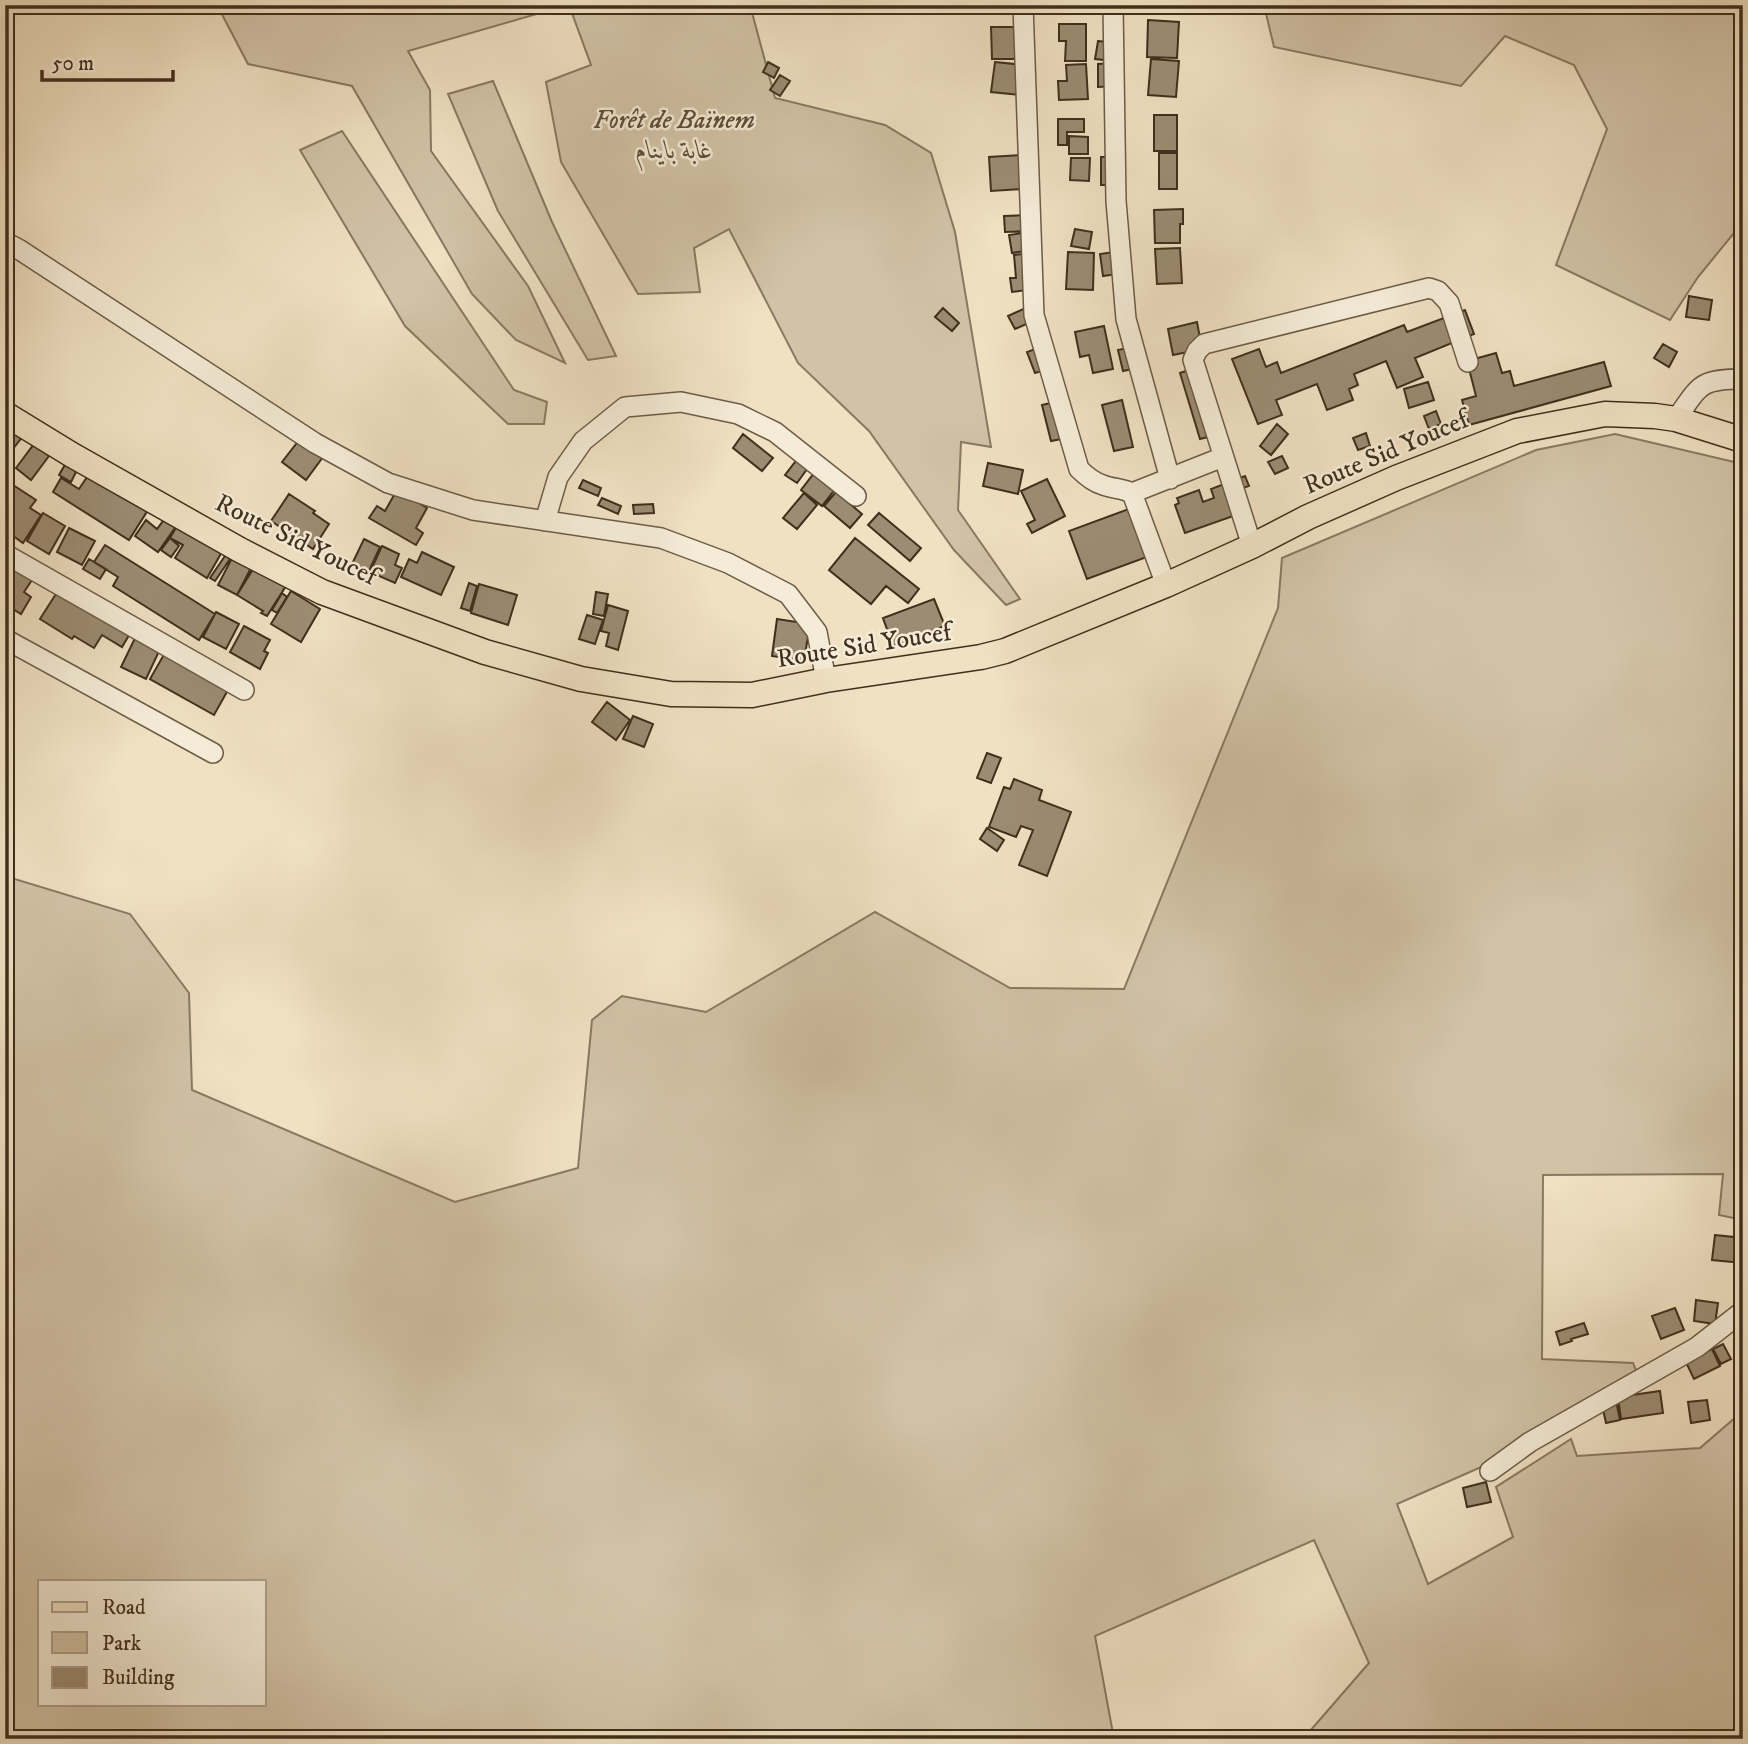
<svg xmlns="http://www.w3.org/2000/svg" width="1748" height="1744" viewBox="0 0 1748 1744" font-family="'IM FELL DW Pica',Amiri,serif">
<rect width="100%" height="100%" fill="#f0e1c3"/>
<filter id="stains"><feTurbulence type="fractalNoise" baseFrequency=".00286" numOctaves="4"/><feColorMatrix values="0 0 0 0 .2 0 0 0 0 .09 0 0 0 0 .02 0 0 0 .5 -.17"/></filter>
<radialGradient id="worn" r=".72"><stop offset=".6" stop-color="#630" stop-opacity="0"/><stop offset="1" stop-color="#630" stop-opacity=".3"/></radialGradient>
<path fill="#d2c3a7" stroke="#897962" stroke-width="2" fill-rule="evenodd" d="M217,5H568L408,51L430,90L431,151L528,286L565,363L516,340L472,294L352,86L248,64Z
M569,5H750L775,98L885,125L931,153L955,232L991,447L961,442L958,510L1020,599L1006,605L954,550L869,431L798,363L729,229L694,248L700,292L638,294L561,162L546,82L591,65Z
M1264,5H1743V222L1698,277L1670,320L1556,265L1607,129L1574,65L1505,36L1461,86L1274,47Z
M493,81L552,222L616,356L588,360L498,211L448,94Z
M342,131L514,390L547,402L544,424H508L405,326L300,150Z
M1615,434L1743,464V1220L1719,1215L1723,1174L1543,1175L1542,1359L1633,1363L1637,1373L1488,1464L1397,1504L1428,1584L1513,1537L1496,1487L1571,1439L1577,1456L1700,1448L1743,1411V1739H1303L1369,1663L1314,1540L1095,1636L1114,1739H5V876L130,914L189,993L192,1090L455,1202L578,1168L592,1020L622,996L706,1012L875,912L1010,988L1124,989L1278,608L1282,558L1536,450ZM40,1581H264V1704H40Z"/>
<path fill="#9c8c73" stroke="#402f1d" stroke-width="2" d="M1148,20L1179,22L1177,58L1147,57Z
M1059,24H1086V61H1065L1066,41H1059Z
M991,27H1020L1021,59H992Z
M1098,41L1116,43L1114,61L1095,59Z
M1151,59L1179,61L1176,97L1148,95Z
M768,62L779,68L774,78L763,72Z
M995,62L1024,65L1021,95L991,92Z
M1115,63L1116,86L1098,87V64Z
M1086,64L1088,99L1059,100L1058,81H1067L1066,65Z
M780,75L790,81L780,96L770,90Z
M1154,115H1177V151H1154Z
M1058,119H1084V132H1067V145H1058Z
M1069,136L1088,137V154H1069Z
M1159,153H1177V189H1159Z
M1022,155L1024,189L991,191L989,157Z
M1101,157H1118L1119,185H1101Z
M1071,158H1090L1089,181L1070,180Z
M1183,209V224H1180V243H1155L1154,210Z
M1033,215L1034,231L1005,232L1004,216Z
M1075,229L1092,232L1089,249L1071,246Z
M1029,232L1031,250L1012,253L1009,235Z
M1180,248L1182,283L1157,284L1155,249Z
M1121,251L1124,273L1103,276L1100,254Z
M1068,252L1094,253L1093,290L1066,289Z
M1031,253L1035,289L1012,292L1010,278H1016L1014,255Z
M1689,296L1712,300L1709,320L1686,317Z
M1034,304L1040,318L1015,329L1008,316Z
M943,308L959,323L952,331L935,317Z
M1465,310L1474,334L1415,358L1423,377L1397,388L1386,361L1354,374L1358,385L1349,389L1353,400L1327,410L1317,384L1276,400L1282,415L1258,424L1232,359L1259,349L1266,367L1277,362L1281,373L1404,325L1407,332Z
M1197,322L1202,349L1173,355L1168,329Z
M1104,326L1113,369L1093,373L1089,355L1080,357L1075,332Z
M1663,344L1677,352L1669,367L1654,358Z
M1046,345L1054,367L1035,373L1027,352Z
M1137,346L1142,367L1123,371L1118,350Z
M1496,353L1502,373L1510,371L1514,386L1604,362L1611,386L1469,425L1462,400L1476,396L1467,361Z
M1201,366L1220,434L1200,439L1180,373Z
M1428,382L1434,400L1409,408L1404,389Z
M1064,400L1072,437L1051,441L1042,405Z
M1122,400L1133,447L1114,451L1102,405Z
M1436,411L1441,424L1429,429L1424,416Z
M1277,424L1288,434L1271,455L1260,446Z
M14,430L23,436L5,459V442Z
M1366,433L1370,446L1358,450L1353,438Z
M743,434L773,458L762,471L733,448Z
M300,439L323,457L306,480L282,462Z
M34,444L49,456L31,480L16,468Z
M1282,456L1288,468L1275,474L1268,462Z
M799,457L810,465L797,483L785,475Z
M66,463L77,470L71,482L59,475Z
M988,463L1023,470L1018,494L983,486Z
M818,468L839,484L822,506L801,490Z
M89,474L148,510L129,540L53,492L61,478L79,489Z
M1245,476L1249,486L1240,489L1236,515L1185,533L1175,505L1179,503L1177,498L1199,490L1203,502L1214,498L1211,489Z
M1047,479L1065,516L1032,533L1027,524L1035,520L1021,491Z
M583,480L601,488L598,496L579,488Z
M10,483L36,500L30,508L41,515L23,543L5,530V490Z
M397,490L427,508L416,528L423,533L416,545L369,518L377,506L385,511Z
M836,492L862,514L850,528L824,506Z
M804,493L817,505L797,529L783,518Z
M289,494L315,511L313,513L329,524L313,549L271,521Z
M602,498L621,506L618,514L598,505Z
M653,504L654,513L634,514L633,505Z
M1137,506L1155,554L1087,579L1069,531Z
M43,513L65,526L49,554L27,541Z
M879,513L921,548L910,561L868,525Z
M166,517L177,525L158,552L135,536L146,520L157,529Z
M178,524L223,550L207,578L175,558L183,545L170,538Z
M69,528L95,541L82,565L57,552Z
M170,538L179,546L171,557L161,550Z
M855,538L919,589L908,603L886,586L871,604L829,570Z
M364,539L380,547L369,571L352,564Z
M105,545L215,614L199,640L113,586L118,577L94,562Z
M382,546L399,554L395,565L402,568L395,583L370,572Z
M422,552L454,567L441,595L401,577L409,559L417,563Z
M227,553L232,556L215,581L210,578Z
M233,556L252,566L237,595L218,585Z
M89,559L106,569L100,579L83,569Z
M9,566L32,580L24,592L31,597L21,614L5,604V573Z
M255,566L286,586L267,616L261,613L263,611L237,595Z
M469,583L477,586L470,611L461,608Z
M479,584L517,595L508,625L471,613Z
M59,589L132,630L122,647L102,635L94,648L74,636L72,639L40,619Z
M291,591L320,609L301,642L271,624Z
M596,592L608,594L604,616L593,614Z
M282,593L287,597L277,613L272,610Z
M934,599L945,626L893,646L883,618Z
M608,605L628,611L618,650L606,646L609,633L601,631Z
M216,612L239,624L226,649L203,637Z
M587,615L603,620L595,644L579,639Z
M777,619L810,624L804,661L772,656Z
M244,626L270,640L264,651L268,653L260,669L230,652Z
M136,636L161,647L146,679L121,667Z
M170,644L233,681L214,715L150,679Z
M607,702L630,720L616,740L592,722Z
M633,716L653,724L644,747L623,739Z
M987,753L1001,758L991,783L977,778Z
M1014,779L1042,790L1039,800L1071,812L1047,876L1019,865L1033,830L1021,826L1016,837L989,827L1004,787L1010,789Z
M987,828L1004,840L997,851L980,839Z
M1715,1235L1743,1238V1263L1712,1260Z
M1696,1300L1718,1303L1715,1324L1694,1321Z
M1675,1308L1684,1330L1661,1339L1652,1316Z
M1584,1323L1588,1334L1571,1339L1572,1341L1560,1345L1556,1332Z
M1723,1344L1731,1359L1721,1364L1713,1349Z
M1712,1349L1720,1366L1694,1379L1681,1352L1704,1353Z
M1660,1391L1663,1413L1621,1419L1618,1397Z
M1615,1396L1620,1420L1606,1423L1601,1400Z
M1707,1400L1710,1420L1691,1423L1688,1402Z
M1486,1482L1491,1502L1467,1507L1463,1488Z"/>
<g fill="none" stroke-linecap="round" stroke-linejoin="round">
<defs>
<path id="minor" d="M1023,5L1034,315L1079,469C1086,476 1093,482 1103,485C1113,489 1122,488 1132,493L1166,585
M1113,5L1116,201L1126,319L1170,479
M5,242L20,250L315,443L388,483L473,510L661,538L728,563L788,594L817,632L826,680
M1676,419C1700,386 1698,379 1743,379
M1132,493L1223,457
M545,521L558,477L583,441L625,407L681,402L738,414L775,432L856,496
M1252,546L1193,360L1197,351L1204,344L1429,288L1438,291L1449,303L1468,362
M5,554L244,690
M5,639L213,753
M1490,1471L1530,1442L1697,1347L1743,1311"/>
<path id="major" d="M5,414L72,455L240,550L322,592L485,652L581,679L671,694L752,695L826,680L981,657L1005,651L1166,585L1252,546L1308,517L1396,478L1517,431L1605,414L1655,416L1676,419L1743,440"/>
</defs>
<use href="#minor" stroke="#6c5c46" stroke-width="22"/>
<use href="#major" stroke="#402f1d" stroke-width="27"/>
<use href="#minor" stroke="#f5ecd8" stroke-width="19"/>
<use href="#major" stroke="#f0e1c3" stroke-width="24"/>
</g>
<g text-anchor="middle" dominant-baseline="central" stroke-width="5" stroke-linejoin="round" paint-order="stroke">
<g font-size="26" font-style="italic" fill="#5d4d39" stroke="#f5ecd8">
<text x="674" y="120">Forêt de Baïnem<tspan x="674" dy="30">غابة باينام</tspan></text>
</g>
<g font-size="26" fill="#402f1d" stroke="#f5ecd8">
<text transform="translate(1386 453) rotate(-23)">Route Sid Youcef</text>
<text transform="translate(296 540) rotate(26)">Route Sid Youcef</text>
<text transform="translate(864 646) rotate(-9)">Route Sid Youcef</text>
</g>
</g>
<rect width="1748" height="1744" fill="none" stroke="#f0e1c3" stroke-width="28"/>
<rect x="7" y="7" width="1734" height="1730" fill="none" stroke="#402f1d" stroke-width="3.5"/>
<rect x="14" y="14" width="1720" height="1716" fill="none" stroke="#402f1d" stroke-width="2"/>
<rect x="38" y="1580" width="228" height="126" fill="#f5ecd8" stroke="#ada08d" stroke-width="2"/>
<rect x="52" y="1602" width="35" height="10" fill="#f0e1c3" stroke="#ada08d" stroke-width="2"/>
<text x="102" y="1614" font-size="21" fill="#402f1d">Road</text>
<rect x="52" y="1632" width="35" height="21" fill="#d2c3a7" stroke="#ada08d" stroke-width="2"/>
<text x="102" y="1650" font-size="21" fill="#402f1d">Park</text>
<rect x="52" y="1667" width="35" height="21" fill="#9c8c73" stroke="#ada08d" stroke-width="2"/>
<text x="102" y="1684" font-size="21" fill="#402f1d">Building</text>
<path d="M42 70v10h131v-10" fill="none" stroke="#402f1d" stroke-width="3.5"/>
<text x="52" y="70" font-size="21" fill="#402f1d" stroke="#f5ecd8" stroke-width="5" paint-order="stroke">50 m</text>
<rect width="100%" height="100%" filter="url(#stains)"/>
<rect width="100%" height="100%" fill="url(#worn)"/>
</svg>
